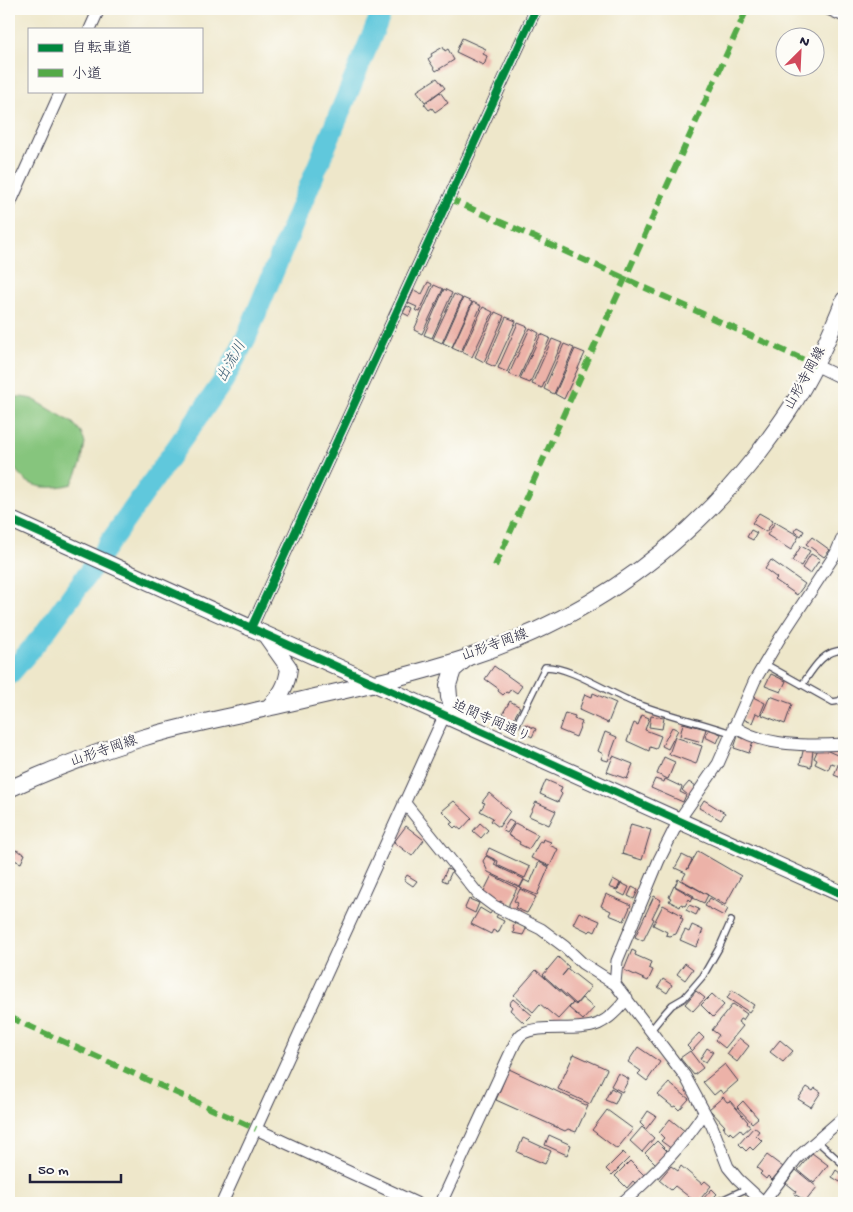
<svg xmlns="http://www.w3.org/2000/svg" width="853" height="1212" viewBox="0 0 853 1212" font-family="'Gochi Hand','Klee One',sans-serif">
<rect width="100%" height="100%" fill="#fdfcf7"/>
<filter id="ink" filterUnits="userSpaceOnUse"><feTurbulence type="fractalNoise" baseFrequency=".02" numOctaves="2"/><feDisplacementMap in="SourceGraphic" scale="10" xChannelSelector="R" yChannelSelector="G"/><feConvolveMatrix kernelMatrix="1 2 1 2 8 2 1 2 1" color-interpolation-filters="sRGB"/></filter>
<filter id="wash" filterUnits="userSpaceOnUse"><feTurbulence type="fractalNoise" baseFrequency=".0096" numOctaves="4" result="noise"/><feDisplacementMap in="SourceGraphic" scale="20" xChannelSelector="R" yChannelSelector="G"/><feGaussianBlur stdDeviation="1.12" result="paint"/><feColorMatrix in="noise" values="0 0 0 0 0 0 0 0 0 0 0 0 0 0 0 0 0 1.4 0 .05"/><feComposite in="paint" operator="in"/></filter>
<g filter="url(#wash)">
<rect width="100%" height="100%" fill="#eee7ca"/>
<path fill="#86c57d" stroke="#54745c" d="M9,397H21L33,399L73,423L81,432L85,443L81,464L72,484C57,488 38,490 25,480C19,475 14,467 9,461Z"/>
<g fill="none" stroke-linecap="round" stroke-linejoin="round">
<path stroke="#60c8dc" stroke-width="21" d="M9,675L43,635L86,576L224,380L246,338L383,9"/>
</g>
<g id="blocks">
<path fill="#ecb2a8" d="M462,38L486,49L483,54L487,56L485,63L483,65L456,52Z
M443,47L445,51L448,49L454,60L436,71L428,59L432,56L431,54Z
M437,78L445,88L425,102L417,91Z
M440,92L448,103L435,112L432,108L429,110L424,104Z
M428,282L432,284L420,312L415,310L417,307L408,303L414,290L422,294Z
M434,285L443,289L422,334L414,330Z
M444,289L452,293L432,338L424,335Z
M454,294L462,298L442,343L433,339Z
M463,298L472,302L452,347L443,343Z
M473,302L481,306L461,352L452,348Z
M407,306L412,309L409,316L403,313Z
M483,307L493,312L472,357L462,352Z
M495,312L504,316L484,362L475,357Z
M506,317L516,321L495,367L486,363Z
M518,323L528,327L507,372L498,368Z
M530,328L539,333L519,378L509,374Z
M541,334L550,338L530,383L520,379Z
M552,339L562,343L542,388L532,384Z
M564,344L574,348L554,394L544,389Z
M575,349L585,353L564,399L555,394Z
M759,513L773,521L766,532L752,523Z
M775,522L799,536L791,550L767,535Z
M797,527L804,531L801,536L794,531Z
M751,530L757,533L753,540L747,537Z
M812,537L830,550L824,557L806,544Z
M801,546L810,551L801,566L792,561Z
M811,554L820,559L810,574L802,568Z
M771,560L805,584L797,595L775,580L777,578L765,569Z
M494,666L522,686L517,693L511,689L508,693L506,692L503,695L498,691L499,689L485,679Z
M771,674L786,681L781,692L765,686Z
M593,693L616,703L608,723L579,710L585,694L592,697Z
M770,696L792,704L785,724L762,715Z
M753,697L765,703L760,715L756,713L752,723L743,719Z
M510,701L520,707L512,722L503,713Z
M565,713L575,716L574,719L582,722L576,737L559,730Z
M642,715L649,718L645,730L661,736L656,749L650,747L649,751L627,741L634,723L638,725Z
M651,716L664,718L662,729L649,727Z
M683,723L706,729L702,742L680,736Z
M525,724L536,729L532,737L521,731Z
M672,727L678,730L668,749L662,746Z
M709,729L721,734L717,743L705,737Z
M605,732L617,737L608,761L601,759L603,754L598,751Z
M738,736L753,741L749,753L734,748Z
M675,737L702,746L696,764L669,754Z
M804,747L813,750L811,767L800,764Z
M821,748L844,758V779L834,775L838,765L831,763L828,770L815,764L817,760L814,758L818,749Z
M613,756L633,764L627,779L607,772Z
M664,757L675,762L668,779L657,774Z
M655,779L664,782L665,779L682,787L680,792L686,795L683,802L651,788Z
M546,780L562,787L560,792L562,794L558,802L540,794Z
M689,782L696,787L689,796L682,790Z
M489,793L510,811L499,827L491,821L493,818L480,811L485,803L482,802Z
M704,800L725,813L721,820L699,808Z
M454,801L472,818L461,830L456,826L454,828L450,824L453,822L442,811Z
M536,802L556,811L549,825L529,816Z
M509,820L514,823L507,833L502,830Z
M480,823L488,830L481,838L473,831Z
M515,823L538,835L529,849L519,844L520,842L508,835Z
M631,824L651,830L642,860L622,854Z
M406,826L424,840L412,856L394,842Z
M9,831L14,833L9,846Z
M543,839L551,842L549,845L558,849L550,866L531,858L540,841L542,842Z
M489,848L530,867L525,878L497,865L498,861L486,855Z
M16,850L25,854L21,863L12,859Z
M698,851L741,876L725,905L682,880L686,873L675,868L682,855L692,860L687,870Z
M486,856L496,861L494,865L524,879L520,887L488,872L483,861Z
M539,862L549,867L537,895L520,888L524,880L530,883Z
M447,869L452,871L447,882L442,880Z
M407,875L417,881L413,886L404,880Z
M492,875L517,888L509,904V908L503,905L504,903L500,901L499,903L491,899L492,897L483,893Z
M613,879L620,883L617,890L609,887Z
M678,879L708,895L704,903L693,898L694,896L675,886Z
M621,883L629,887L625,896L617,892Z
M674,886L693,897L691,901L689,899L685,906L681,904L680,907L669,901L671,898L669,897Z
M632,887L638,890L634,899L628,896Z
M520,889L536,897L527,913L515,908L518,903L514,901Z
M606,894L631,905L624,921L609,915L611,911L601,906Z
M654,896L661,900L652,918L654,919L643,941L635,937Z
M710,898L728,909L724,916L705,906Z
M469,899L479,903L475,913L465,908Z
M663,905L682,915L680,917L683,919L676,934L670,936L666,935L667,932L653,925Z
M689,905L699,909L696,915L686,910Z
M480,908L490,914L492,911L498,914L496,917L504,921L498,933L493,930L491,934L471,924Z
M579,912L600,921L595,932L591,930L589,932L573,924Z
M515,922L528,929H526L523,935L513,933L514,930L513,928Z
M692,925L703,930L700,937L701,938L696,947L680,940L685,930L689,932Z
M632,950L636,952L635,955L651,962L649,968L653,970L648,981L624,970Z
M558,957L569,967L562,976L568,969L591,987L576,1004L543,975Z
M685,963L693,969L685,980L677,974Z
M536,970L573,1003L558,1019L540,1004L533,1012L514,995Z
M663,979L672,985L667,993L658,987Z
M732,990L754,1005L749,1012L727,998Z
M696,991L705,998L693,1011L685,1004Z
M712,994L724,1005L713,1017L701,1005Z
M582,998L594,1008L583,1020L569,1008L573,1003L576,1005Z
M513,999L532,1015L524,1023L510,1010L512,1007L509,1004Z
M733,1004L747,1014L743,1020L740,1019L738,1022L743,1026L725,1048L715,1040L719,1035L712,1030Z
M699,1033L704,1038L692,1051L687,1046Z
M739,1038L749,1046L737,1062L727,1054Z
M780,1040L793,1051L783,1062L770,1052Z
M638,1047L660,1062L647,1081L638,1074L641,1071L628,1062Z
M707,1048L713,1052L706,1062L700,1059Z
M690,1051L703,1068L694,1075L680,1058Z
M574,1054L607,1069L590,1104L558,1089Z
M725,1064L738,1081L723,1094L720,1090L714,1095L703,1082Z
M509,1069L588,1106L576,1132L568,1129L565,1131L496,1100Z
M618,1073L629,1079L622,1092L611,1086Z
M669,1083L689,1099L679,1110L675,1106L673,1107L658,1095Z
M807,1087L813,1091L815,1088L821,1092L811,1107L798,1099Z
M611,1088L620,1093L615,1104L605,1100Z
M723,1097L727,1102L730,1101L748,1122L747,1123L750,1127L743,1133L740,1129L733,1135L730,1132L729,1134L723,1127L725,1126L709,1109Z
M743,1101L758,1118L752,1123L737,1107Z
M607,1110L633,1129L617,1149L592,1130Z
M648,1111L656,1116L646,1129L640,1123Z
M670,1119L686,1132L672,1149L661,1141L664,1138L659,1133Z
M642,1127L654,1138L642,1152L630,1141Z
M754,1127L759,1131L756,1135L762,1141L753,1150L750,1147L746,1151L739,1144Z
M549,1135L571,1145L567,1155L545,1145Z
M523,1138L551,1151L545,1164L517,1152Z
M657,1141L669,1153L657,1165L645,1153Z
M623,1152L629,1158L612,1175L606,1169Z
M812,1153L828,1165L814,1183L798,1170Z
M767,1155L783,1167L772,1180L768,1176L766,1179L760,1174L762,1172L757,1168Z
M630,1161L645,1176L637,1185L633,1181L627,1188L615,1176Z
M671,1166L678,1171L681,1166L702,1184L705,1181L711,1186L697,1203L675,1186L671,1190L659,1180Z
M796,1170L817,1187L806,1201L794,1194L796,1191L786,1183Z
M836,1170L844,1176L840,1182L832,1177Z
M712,1189L717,1194L708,1203H703L701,1201Z"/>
</g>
</g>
<g filter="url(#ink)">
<use href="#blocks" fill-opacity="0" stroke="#414050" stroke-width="1"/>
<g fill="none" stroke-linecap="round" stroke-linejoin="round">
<defs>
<path id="lane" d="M765,664L833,702L839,701L844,697
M802,685C813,669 823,650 844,650
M517,724L545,667C570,666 610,694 635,703C666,715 699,722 731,733
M651,1030L664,1014L672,1005L684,998L703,976L719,948L731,921
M817,1141L844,1165
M715,1203L748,1188"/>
<path id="street" d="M828,9L844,16
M90,29L99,9
M9,206L61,91
M815,365L844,379
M251,628L536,9
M734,726C762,747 811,746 844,744
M404,802L478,894L494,906L541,929L565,947L582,963L615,984L685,1076L712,1126L728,1167L738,1179L764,1203
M615,984L617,961L659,860L679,820L718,764L755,680L780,638L836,553L844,534
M256,1129L416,1203
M222,1203L445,714
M441,1203L515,1043C517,1040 519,1036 522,1034C540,1023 577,1033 598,1024C611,1018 619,1009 627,998
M622,1203C653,1176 682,1147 704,1113
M763,1203L797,1158L844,1117"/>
<path id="secondary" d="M9,519L844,895
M267,637L289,668C287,686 281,695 268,708
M466,659L453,670L448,685L449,697L453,709L468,720
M9,789C52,769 97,752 142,738C175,728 208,721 241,714C317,696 395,681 469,657C585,619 682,550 757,455C771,436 786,417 798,396C816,366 831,333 844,300"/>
</defs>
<use href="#lane" stroke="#414050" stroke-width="8"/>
<use href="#street" stroke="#414050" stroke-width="13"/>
<use href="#secondary" stroke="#414050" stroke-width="18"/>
<use href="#lane" stroke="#fff" stroke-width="5.5"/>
<use href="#street" stroke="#fff" stroke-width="11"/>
<use href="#secondary" stroke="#fff" stroke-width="16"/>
<path stroke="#53aa46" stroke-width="6" stroke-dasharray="12 6" stroke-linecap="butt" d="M448,198L815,365
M495,566L747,9
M9,1017L256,1129"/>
<defs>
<path id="cycleway" d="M9,519L844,895
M251,628L536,9"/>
</defs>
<use href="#cycleway" stroke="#fdfcf7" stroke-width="11"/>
<use href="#cycleway" stroke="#00873e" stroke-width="8"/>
</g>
</g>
<g text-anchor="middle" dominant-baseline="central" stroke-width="4.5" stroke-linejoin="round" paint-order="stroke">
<g font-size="14" fill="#22223b" stroke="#fdfcf7">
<text transform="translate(806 379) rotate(-61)">山形寺岡線</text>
<text transform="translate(495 646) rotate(-20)">山形寺岡線</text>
<text transform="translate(491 722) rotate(24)">迫間寺岡通り</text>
<text transform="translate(104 752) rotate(-19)">山形寺岡線</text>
</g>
<g font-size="15" font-style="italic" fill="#385c73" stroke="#fdfcf7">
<text transform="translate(232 362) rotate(-61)">出流川</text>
</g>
</g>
<rect width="853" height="1212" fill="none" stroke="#fdfcf7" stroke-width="30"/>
<rect x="28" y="28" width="175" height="65" fill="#fdfcf7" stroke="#a5a5ac"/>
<rect x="38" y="44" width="25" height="8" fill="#00873e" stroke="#a5a5ac"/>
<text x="72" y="52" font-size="15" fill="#22223b">自転車道</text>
<rect x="38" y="69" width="25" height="8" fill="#53aa46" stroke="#a5a5ac"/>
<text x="72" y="78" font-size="15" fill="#22223b">小道</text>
<g transform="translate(800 52) rotate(24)"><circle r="24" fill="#fdfcf7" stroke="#a5a5ac"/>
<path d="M0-4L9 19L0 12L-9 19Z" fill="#d1495b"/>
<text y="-8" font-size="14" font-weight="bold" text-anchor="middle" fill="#22223b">N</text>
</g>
<path d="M30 1174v8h91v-8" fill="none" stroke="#22223b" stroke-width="2.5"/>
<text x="38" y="1174" font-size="15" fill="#22223b" stroke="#fdfcf7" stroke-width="4" paint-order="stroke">50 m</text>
</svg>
